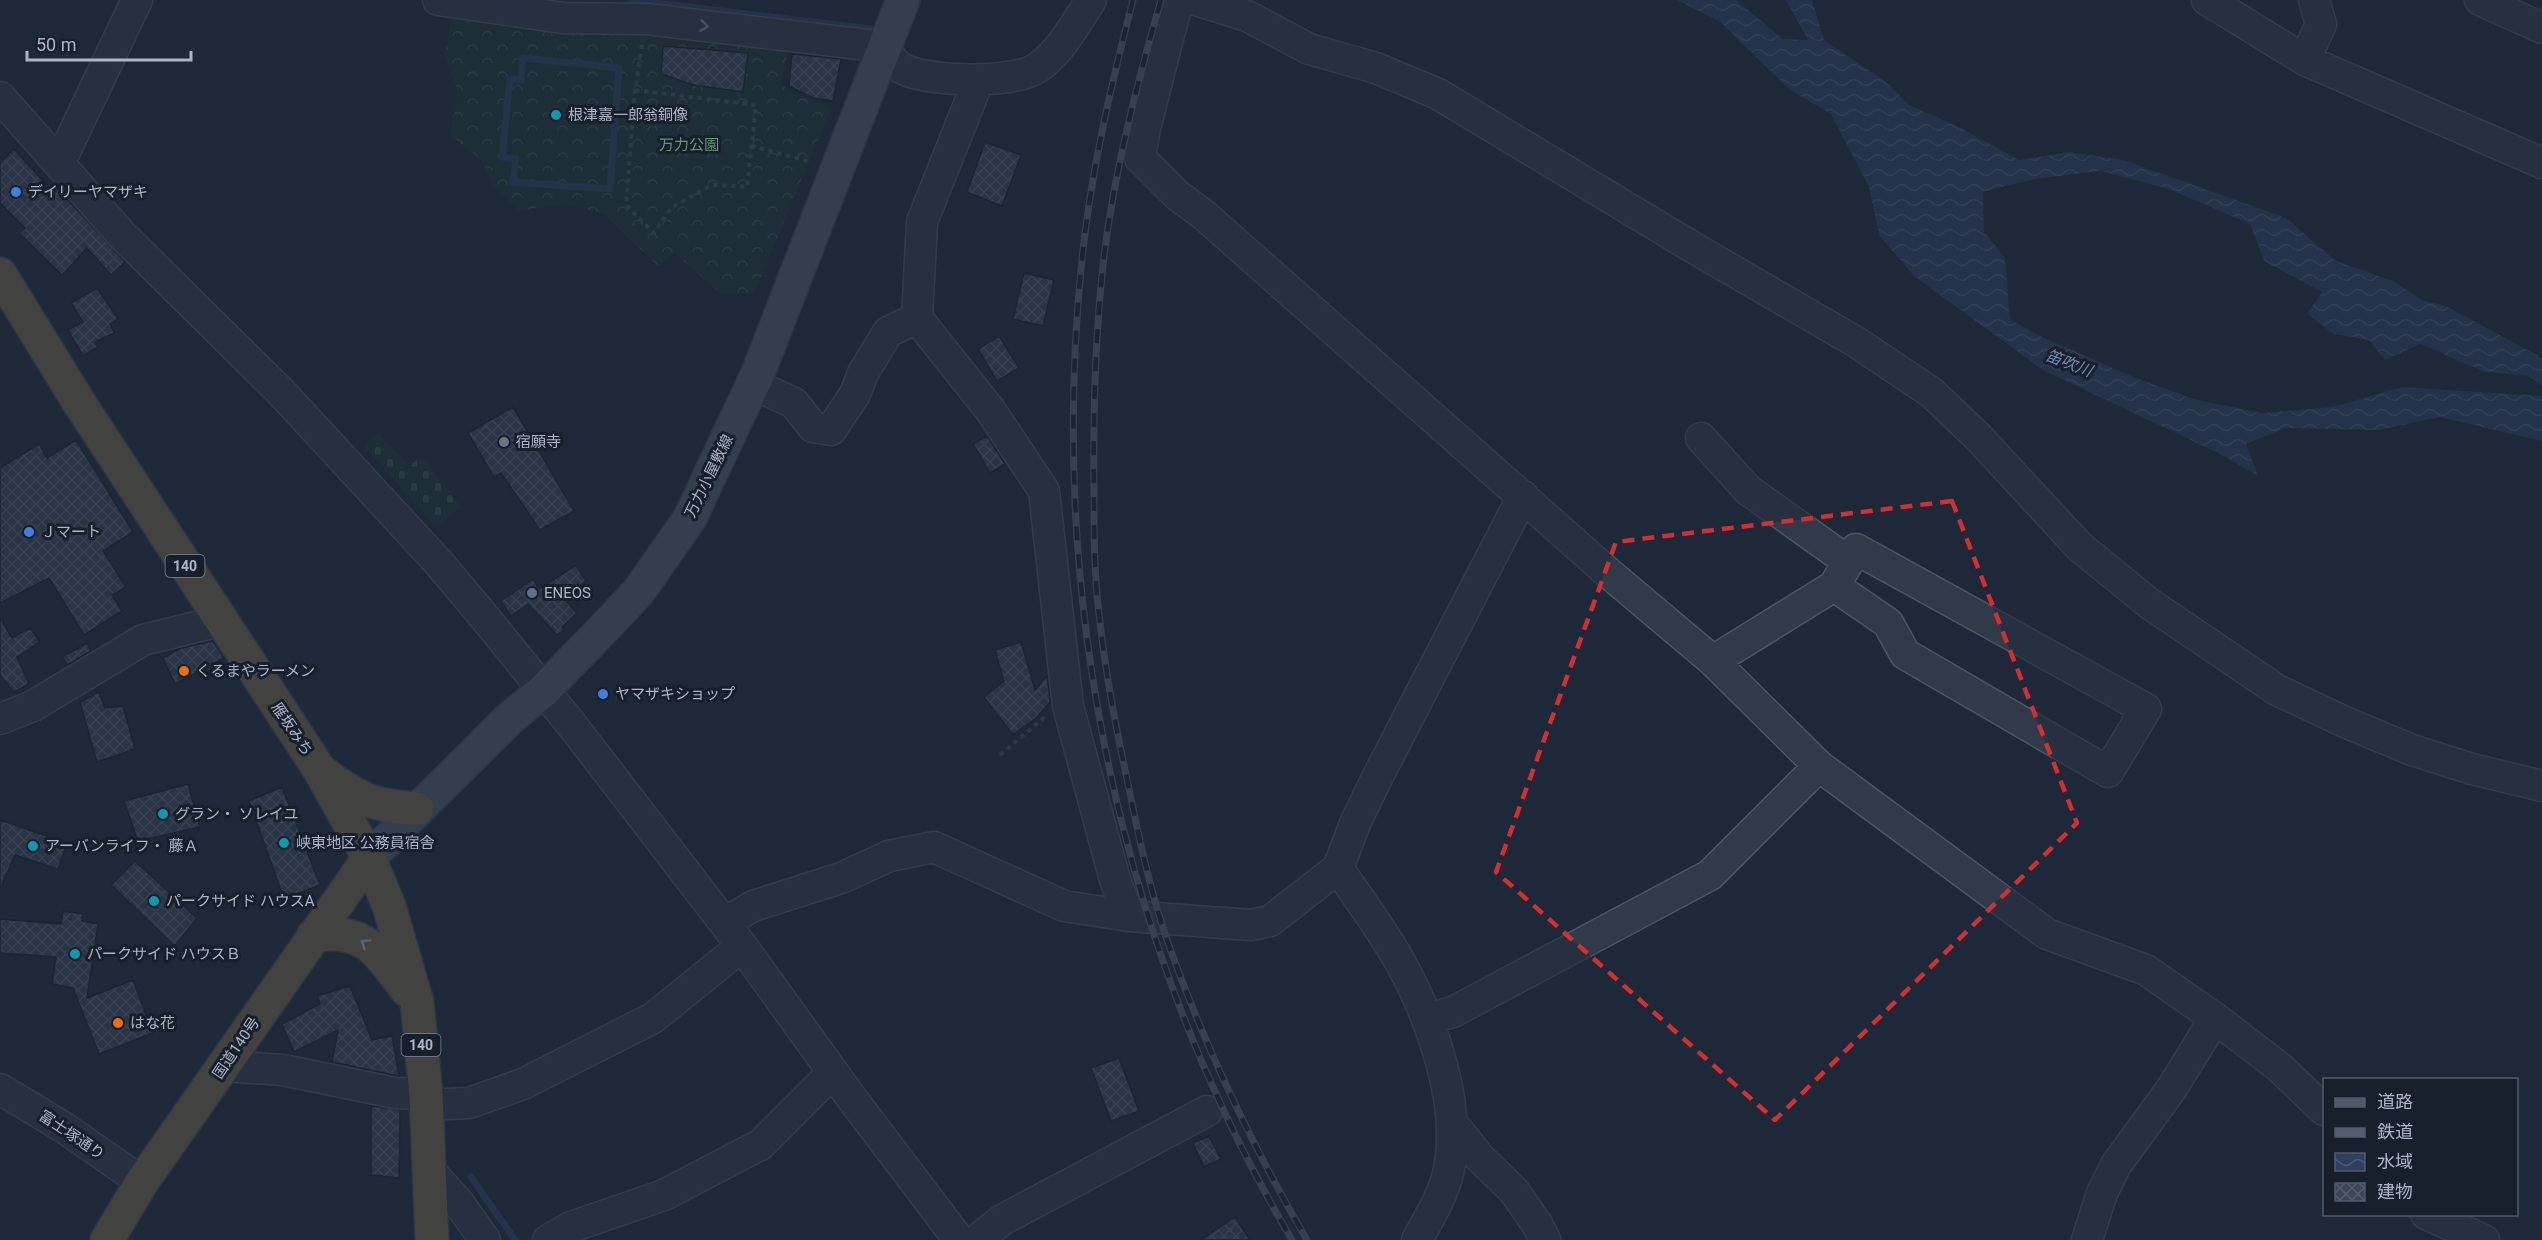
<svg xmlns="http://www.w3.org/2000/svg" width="2542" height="1240" viewBox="0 0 2542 1240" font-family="Roboto,'Noto Sans JP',sans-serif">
<defs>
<pattern id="forest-crowns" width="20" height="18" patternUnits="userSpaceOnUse" patternTransform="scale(1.5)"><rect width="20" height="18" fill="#203639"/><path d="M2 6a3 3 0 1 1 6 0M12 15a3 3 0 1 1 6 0" fill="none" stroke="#3e5154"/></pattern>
<pattern id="cemetery-stones" width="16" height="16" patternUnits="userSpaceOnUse" patternTransform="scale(1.5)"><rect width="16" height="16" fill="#203639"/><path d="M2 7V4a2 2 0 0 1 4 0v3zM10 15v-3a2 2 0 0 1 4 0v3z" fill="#3e5154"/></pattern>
<pattern id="water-waves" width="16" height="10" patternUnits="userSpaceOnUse" patternTransform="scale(1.5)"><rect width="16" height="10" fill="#2d415f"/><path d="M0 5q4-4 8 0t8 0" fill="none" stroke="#495a74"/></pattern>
<pattern id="building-cross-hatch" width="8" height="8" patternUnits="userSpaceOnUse" patternTransform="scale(1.5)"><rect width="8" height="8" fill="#394659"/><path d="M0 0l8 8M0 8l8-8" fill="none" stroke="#535e6f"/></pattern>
</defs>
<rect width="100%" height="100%" fill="#1e2838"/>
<path fill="url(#forest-crowns)" d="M456,0H640L638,9L790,44L781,85L831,109L754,294L720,293L674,253L658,266L604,214L566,204L519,211L493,185L482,161L450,135L458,92L444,57Z"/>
<path fill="url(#cemetery-stones)" d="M379,434L410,466L421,456L461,507L436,527L364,446Z"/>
<path fill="url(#water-waves)" d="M1677,0H1736L1783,39L1808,40L1786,0H1812L1824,40L1885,81L1909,105L1959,127L2019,160L2069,152L2124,160L2286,218L2336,261L2393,281L2422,300L2448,307L2542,358V385L2527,376L2485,372L2420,344L2385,360L2369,340L2334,334L2307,314L2322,292L2264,261L2250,224L2169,189L2100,171L2034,179L1983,192L1984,232L2005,258L2010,319L2042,337L2141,380L2197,400L2263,413L2332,407L2402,387L2542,396V441L2440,417L2379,430L2286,428L2246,444L2258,476L2216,452L2043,370L1914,276L1879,235L1869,187L1831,114L1790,90L1719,21Z"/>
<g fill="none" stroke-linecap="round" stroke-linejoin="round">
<path stroke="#2d415f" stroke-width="7" d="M631,0L880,30
M523,58L619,68L610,189L513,182L516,159L502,157L510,79L521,80Z
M471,1177L515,1240"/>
</g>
<path fill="url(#building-cross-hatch)" stroke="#19212f" stroke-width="1.5" d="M663,46L748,53L743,92L693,85L661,74Z
M792,54L841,59L833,101L813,98L789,86Z
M985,142L1021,155L1002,206L967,192Z
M14,149L51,190L55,186L125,262L111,275L87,248L62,275L19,233L25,228L0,203V163Z
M1024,273L1054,280L1043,326L1013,319Z
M97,288L118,319L110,324L114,333L95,342L98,347L83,356L68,330L83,322L71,303Z
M999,336L1019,368L997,381L978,349Z
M513,407L574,511L540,530L501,473L494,477L468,433Z
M987,436L1005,464L990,473L973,444Z
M76,440L133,532L103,551L126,587L112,595L122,611L84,635L49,578L0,603V468L39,444L47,458Z
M576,565L586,581L563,598L577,613L562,627L564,630L557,635L528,604L511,616L501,601L533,579L539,589Z
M0,618L12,638L30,628L40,642L17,657L29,684L14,692L0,675Z
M213,641L224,658L175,684L163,658L181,648Z
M1021,642L1035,690L1047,676L1050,702L1036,718L1013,735L984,697L1004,681L995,650Z
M87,643L91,651L67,665L62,657Z
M99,692L105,708L123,706L135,749L97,762L80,702Z
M188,784L200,827L138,841L124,801Z
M282,787L320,885L284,899L249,801Z
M0,820L67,843L58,869L15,855L0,889Z
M135,861L197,918L175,946L111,885Z
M63,911L83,914L82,921L98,924L87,998L133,980L153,1033L99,1054L73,988L52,984L56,957L0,953V919L61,924Z
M350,986L372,1040L392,1036L399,1076L332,1062L338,1030L294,1052L282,1024L320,1004L317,996Z
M1119,1058L1139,1111L1111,1121L1091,1068Z
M371,1106L400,1110L399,1178L371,1175Z
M1209,1136L1221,1159L1204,1167L1193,1143Z
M1235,1217L1250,1240H1201Z"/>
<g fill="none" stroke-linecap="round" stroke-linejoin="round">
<defs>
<path id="minor" d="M438,0L563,18L646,19L885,47C888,53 893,62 898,66C920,83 1015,84 1037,68C1061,52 1076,23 1091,0
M1178,0L1145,128L1140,158L1177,195L1204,215L1605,570L1713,661L1819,766L2047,934L2146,970L2215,1018L2280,1068L2324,1110
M1196,0L1247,16L1309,49L1376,68L1438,94L1694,248L1856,342L1932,393L1979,438L2080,547L2150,604L2277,690L2347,723L2412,750L2472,769L2542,786
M2207,0L2305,60L2542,163
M2480,0L2542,28
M2305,60L2321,24L2314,0
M0,97L122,235L281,392L438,562L481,613L572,725L742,946L853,1100L959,1240
M59,164L137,0
M917,318L922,222L979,79
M753,384L794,403L813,427L831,430L855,394L863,373L888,332L917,318L991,411L1044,491L1068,706L1115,880L1129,916
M1701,438L1748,490L1849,562
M1713,661L1834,586L1856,549L2146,709L2108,772L1905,654L1888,623L1834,586
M0,719L33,706L143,640L220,621
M1338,868C1358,898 1381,928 1399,960C1431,1017 1462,1103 1449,1169C1445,1192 1428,1220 1417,1240
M725,923L753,906L841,878L889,856L934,847L1064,906L1129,916L1196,921L1251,925L1270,921L1338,868L1356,821L1378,776L1523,496
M1427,1019L1453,1012L1710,875L1819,766
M224,1066L283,1070L395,1093L426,1094
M0,1089L63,1127L142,1182
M426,1105L469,1103L523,1084L653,1018L742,946
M1453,1124L1479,1157L1514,1191L1537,1224L1545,1240
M430,1171L458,1202L485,1240
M2426,1214L2484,1240
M548,1240L571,1227L664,1195L760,1145L833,1072
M977,1240L1002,1220L1207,1111
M2087,1240L2102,1193L2116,1165L2172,1088L2215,1018"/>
<path id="major" d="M369,858L508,720L544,690L612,620L639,591L690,518L758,373L903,0"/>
<path id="highway" d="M0,274L80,404L319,769L369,858L389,906L417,1002L426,1094L432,1240
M325,774C360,801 373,805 417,809
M313,936C366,927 377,952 407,990
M107,1240L142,1182L369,858"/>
</defs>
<use href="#minor" stroke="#4c5564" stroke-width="33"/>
<use href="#major" stroke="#3b4352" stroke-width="36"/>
<use href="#highway" stroke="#3c4553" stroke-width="36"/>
<path stroke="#3d5357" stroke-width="4" stroke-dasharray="4.5 4.5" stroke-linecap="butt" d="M635,90L756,105L747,187L712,185L672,207L654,233L626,205L635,90L642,44
M751,146L811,162
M1000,755L1046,716"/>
<use href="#minor" stroke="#313a49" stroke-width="30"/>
<use href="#major" stroke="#4f5969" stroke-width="33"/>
<use href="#highway" stroke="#6f634d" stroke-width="33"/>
<defs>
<path id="rail" d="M1133,0C1111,85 1091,172 1082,259C1047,598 1119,947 1292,1240
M1161,0C1136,87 1113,176 1103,265C1095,340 1093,416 1094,491C1094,532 1094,573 1099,614C1105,669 1115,724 1127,779C1139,838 1151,897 1172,954C1208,1053 1254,1149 1307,1240"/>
</defs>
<use href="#rail" stroke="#525e70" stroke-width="7"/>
<use href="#rail" stroke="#171f2d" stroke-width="4.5" stroke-dasharray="14" stroke-linecap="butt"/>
</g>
<defs><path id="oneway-chevron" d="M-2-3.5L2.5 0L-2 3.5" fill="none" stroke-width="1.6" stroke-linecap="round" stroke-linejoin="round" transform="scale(1.5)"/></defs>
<use stroke="#747e8e" href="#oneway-chevron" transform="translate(704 26) rotate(7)"/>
<use stroke="#a5adba" href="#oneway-chevron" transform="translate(365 943) rotate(-146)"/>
<path d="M0 0H2542V1240H0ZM1952,501L2077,823L1775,1120L1496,872L1616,542Z" fill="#1e2838" fill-opacity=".55" fill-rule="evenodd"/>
<path fill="none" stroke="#d42f30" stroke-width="4.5" stroke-dasharray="12 8" stroke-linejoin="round" d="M1952,501L2077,823L1775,1120L1496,872L1616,542Z"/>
<g fill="#0f9aa8" stroke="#171f2d" stroke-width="2">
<circle cx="556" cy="115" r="6"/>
<circle cx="163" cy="814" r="6"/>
<circle cx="284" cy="843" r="6"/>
<circle cx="33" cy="846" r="6"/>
<circle cx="154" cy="901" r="6"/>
<circle cx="75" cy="954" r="6"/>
</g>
<g fill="#3f7fe0" stroke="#171f2d" stroke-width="2">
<circle cx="16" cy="192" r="6"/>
<circle cx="29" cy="532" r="6"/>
<circle cx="603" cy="694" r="6"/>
</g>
<circle fill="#6b7280" stroke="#171f2d" stroke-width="2" cx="504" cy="442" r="6"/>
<circle fill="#5c6f8a" stroke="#171f2d" stroke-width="2" cx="532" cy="593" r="6"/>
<g fill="#e8710a" stroke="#171f2d" stroke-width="2">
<circle cx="184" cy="671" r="6"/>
<circle cx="118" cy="1023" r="6"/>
</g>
<g text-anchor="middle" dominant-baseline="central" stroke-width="6" stroke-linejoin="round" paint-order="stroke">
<g fill="#171f2d" stroke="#7f8898" stroke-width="1.5">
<rect x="165.5" y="555" width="39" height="22" rx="4.5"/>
<rect x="401.5" y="1034" width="39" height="22" rx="4.5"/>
</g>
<g font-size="14" font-weight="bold" fill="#abb5c6">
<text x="185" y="566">140</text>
<text x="421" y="1045">140</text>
</g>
<g font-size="15" fill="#abb5c6" stroke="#171f2d" text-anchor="start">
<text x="568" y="115">根津嘉一郎翁銅像</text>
<text x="28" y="192">デイリーヤマザキ</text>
<text x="516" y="442">宿願寺</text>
<text x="41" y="532">Ｊマート</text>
<text x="544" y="593">ENEOS</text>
<text x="196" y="671">くるまやラーメン</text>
<text x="615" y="694">ヤマザキショップ</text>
<text x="175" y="814">グラン・ ソレイユ</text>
<text x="296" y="843">峡東地区 公務員宿舎</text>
<text x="45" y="846">アーバンライフ・ 藤Ａ</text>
<text x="166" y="901">パークサイド ハウスA</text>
<text x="87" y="954">パークサイド ハウスＢ</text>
<text x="130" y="1023">はな花</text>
</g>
<g font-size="15" fill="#61986f" stroke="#171f2d">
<text x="689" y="145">万力公園</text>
</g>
<g font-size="15" fill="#abb5c6" stroke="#171f2d">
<text transform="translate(709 476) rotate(-64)">万力小屋敷線</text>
<text transform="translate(292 729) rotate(56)">雁坂みち</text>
<text transform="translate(236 1048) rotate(-56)">国道140号</text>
<text transform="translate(72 1135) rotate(34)">富士塚通り</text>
</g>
<g font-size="16" font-style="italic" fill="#708ab2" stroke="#171f2d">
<text transform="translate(2069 363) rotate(21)">笛吹川</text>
</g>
</g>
<rect x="2323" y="1078" width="195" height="138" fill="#171f2d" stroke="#525b6a" stroke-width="1.5"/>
<rect x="2335" y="1098" width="30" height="9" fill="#4f5969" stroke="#525b6a" stroke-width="1.5"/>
<text x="2377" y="1108" font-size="18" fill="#abb5c6">道路</text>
<rect x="2335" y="1128" width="30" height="9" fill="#525e70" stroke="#525b6a" stroke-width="1.5"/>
<text x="2377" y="1138" font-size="18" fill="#abb5c6">鉄道</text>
<rect x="2335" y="1153" width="30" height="18" fill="url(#water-waves)" stroke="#525b6a" stroke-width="1.5"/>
<text x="2377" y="1168" font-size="18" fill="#abb5c6">水域</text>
<rect x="2335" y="1183" width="30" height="18" fill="url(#building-cross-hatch)" stroke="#525b6a" stroke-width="1.5"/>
<text x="2377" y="1198" font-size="18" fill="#abb5c6">建物</text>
<path d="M27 51v9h164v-9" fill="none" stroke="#abb5c6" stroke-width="3"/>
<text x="36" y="51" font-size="18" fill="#abb5c6" stroke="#171f2d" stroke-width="4.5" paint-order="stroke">50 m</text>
</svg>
